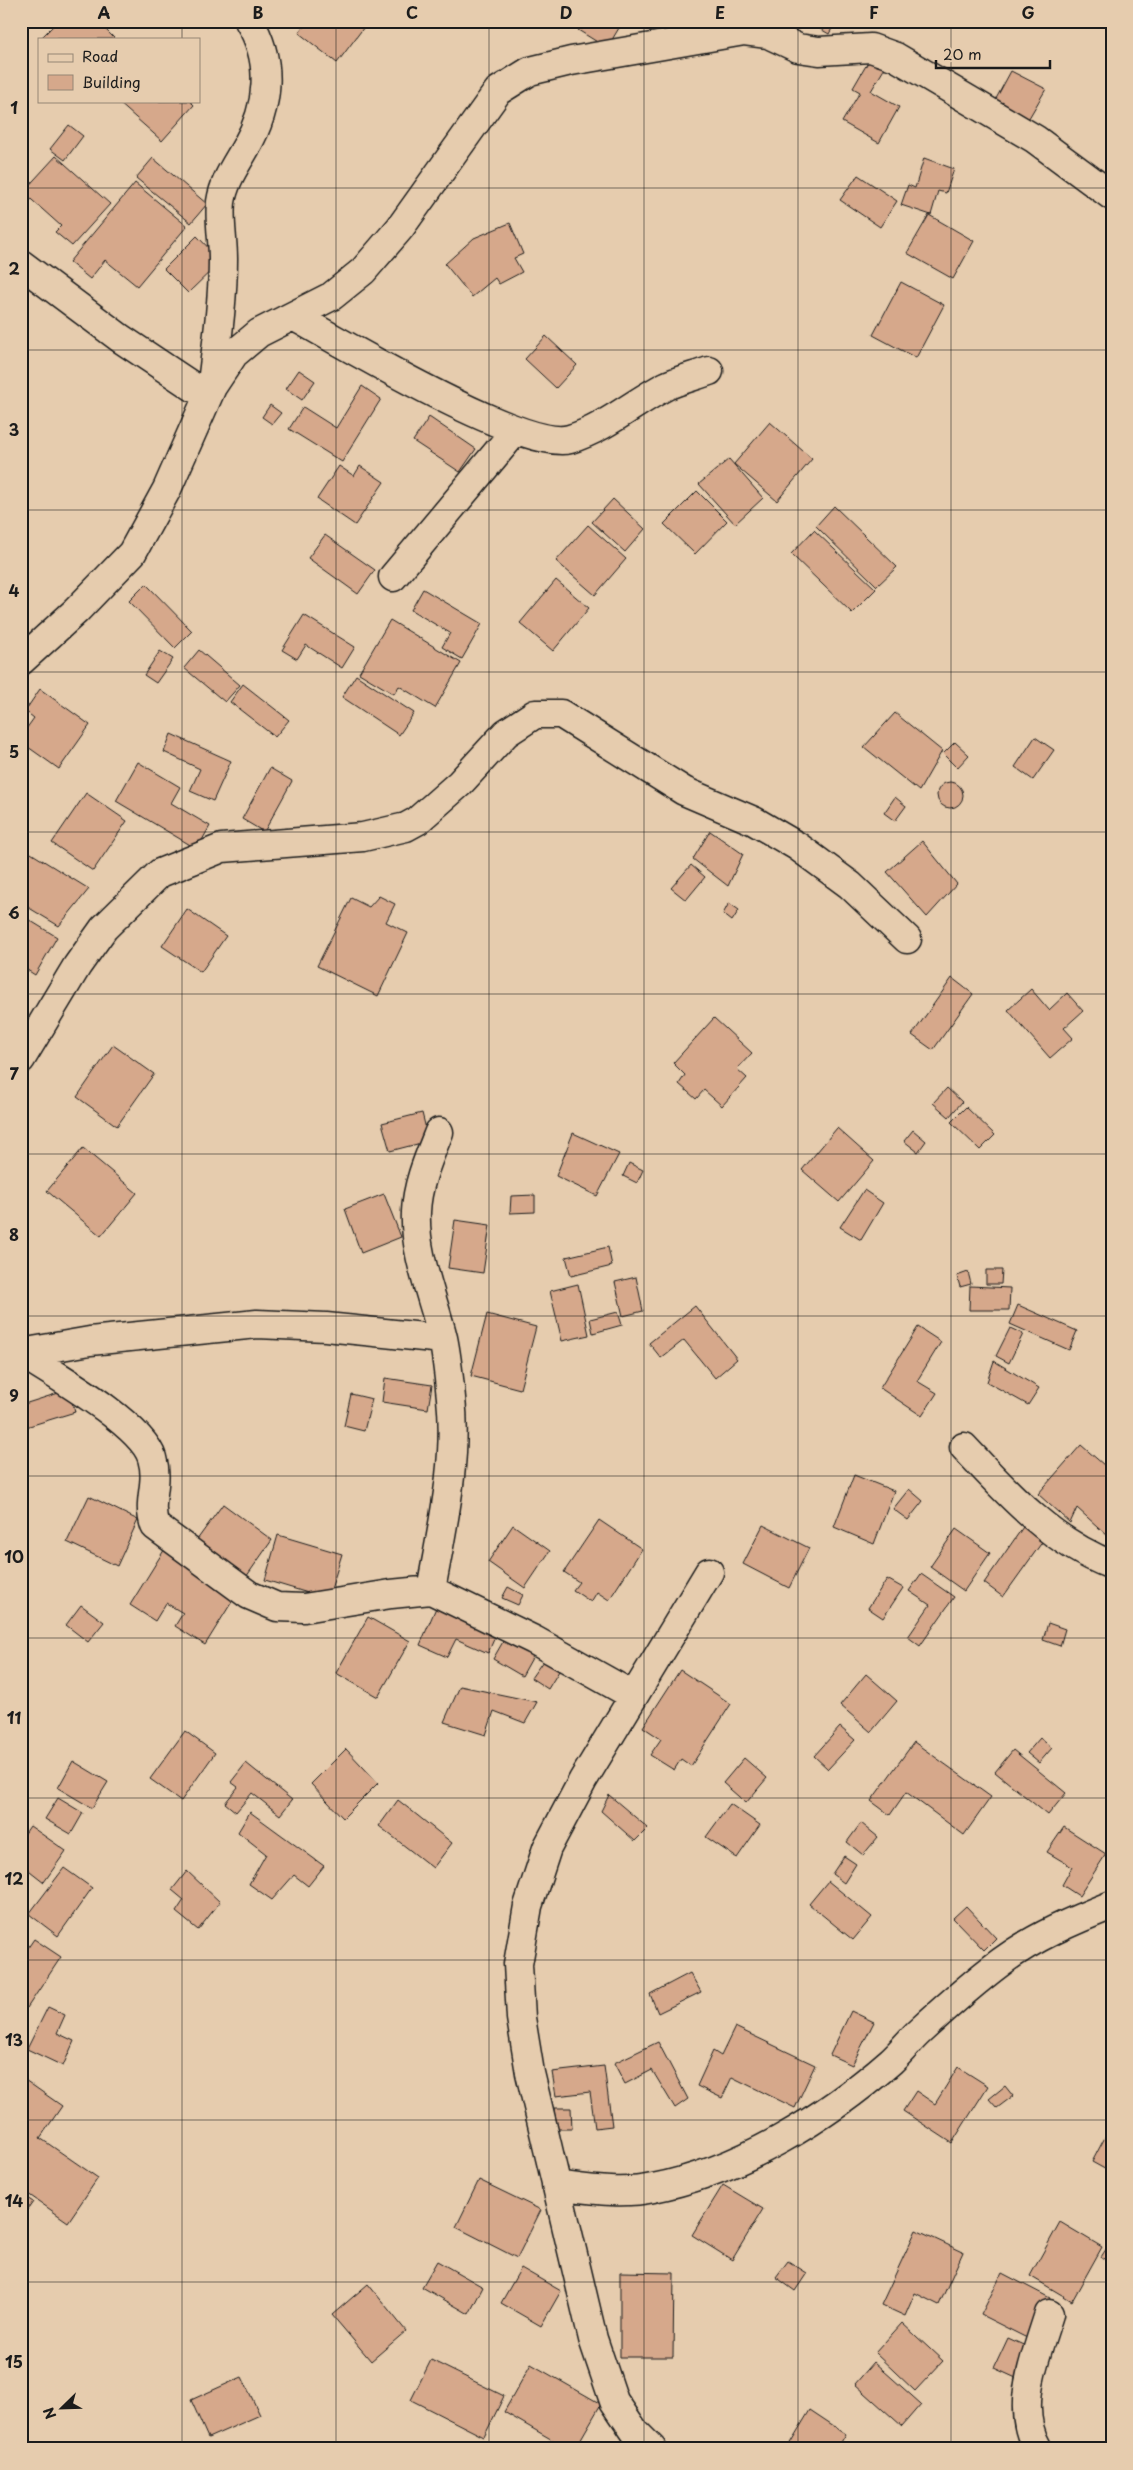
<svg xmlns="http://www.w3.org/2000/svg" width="1133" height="2470" viewBox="0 0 1133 2470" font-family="'Playpen Sans',sans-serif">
<rect width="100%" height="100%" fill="#e6ccae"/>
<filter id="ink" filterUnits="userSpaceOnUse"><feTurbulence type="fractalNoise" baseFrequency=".02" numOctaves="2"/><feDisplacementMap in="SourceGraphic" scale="10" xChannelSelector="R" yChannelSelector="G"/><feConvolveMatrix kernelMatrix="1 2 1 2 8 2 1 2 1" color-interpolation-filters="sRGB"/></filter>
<g filter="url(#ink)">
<path fill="#d6a88b" stroke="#1c1c1c" d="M58,21H97L115,39H44L42,37Z
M308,21H365L367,23L337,63L299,33Z
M583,21H608L619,28L607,48L578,30Z
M811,21H836L829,34L810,23Z
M871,57L886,66L871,91L899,107L879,143L842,122L860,92L853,88Z
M1011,71L1046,89L1026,123L991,108Z
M190,101L194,105L162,141L118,102Z
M69,125L83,136L65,160L50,149Z
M56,156L110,204L72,246L55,232L61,226L23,192Z
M153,158L207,204L191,223L136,178Z
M924,158L954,169L946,193L938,191L931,215L901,205L908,185L915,188Z
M858,175L897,201L880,227L840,200Z
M135,183L187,226L137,286L105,260L90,279L69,262Z
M929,215L974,241L953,279L907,253Z
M510,223L523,254L514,258L522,272L499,284L495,278L472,297L445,264L474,238Z
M197,236L221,261L188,293L164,269Z
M901,282L944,305L916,358L873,335Z
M546,336L577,365L556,388L525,359Z
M299,370L315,381L302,400L286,389Z
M362,386L381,399L342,462L289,429L303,407L336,428Z
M270,405L281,413L272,424L262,417Z
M429,417L476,449L460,472L413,441Z
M770,422L812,459L777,501L734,464Z
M729,459L763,498L735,524L699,484Z
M339,466L354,476L360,466L384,482L355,525L317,499Z
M697,491L727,521L695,554L664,524Z
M613,499L645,529L625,552L592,522Z
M834,506L897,567L877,586L816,526Z
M588,525L626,559L595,595L556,561Z
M814,530L876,589L852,613L791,554Z
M325,535L375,570L358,594L308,558Z
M556,580L589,608L553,651L520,623Z
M146,584L192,631L175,648L129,601Z
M423,589L482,624L462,659L442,647L450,633L411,610Z
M304,615L355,647L342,668L306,645L297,659L282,650Z
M390,620L461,663L435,708L399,686L394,694L359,673Z
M199,650L240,685L225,702L184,668Z
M160,651L173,659L156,683L144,675Z
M356,675L414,713L399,735L342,697Z
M243,684L289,720L275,737L230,702Z
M40,689L90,725L59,769L21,742V736L34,718L25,711Z
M895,713L942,751L919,791L864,747Z
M171,734L231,761L213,801L190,791L200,769L164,752Z
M1035,737L1054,750L1033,780L1015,767Z
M955,742L969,755L957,768L943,754Z
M138,762L180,787L171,803L210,826L197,849L116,801Z
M270,768L292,781L264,832L242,819Z
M937 795a13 13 0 1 1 26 0a13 13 0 1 1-26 0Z
M86,793L127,821L93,871L52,843Z
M895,797L906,806L895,821L884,813Z
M710,831L743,854L728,886L693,859Z
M922,841L957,884L927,917L887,872Z
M21,847L89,889L59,926L21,903Z
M691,865L705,877L686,900L671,888Z
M379,896L395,904L386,922L408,933L378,996L317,966L351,898L369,907Z
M729,903L739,910L732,921L723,914Z
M187,909L226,936L201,972L162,946Z
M21,915L57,937L35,975L21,966Z
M952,978L973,994L933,1050L912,1035Z
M1031,989L1049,1010L1067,993L1083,1011L1064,1028L1073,1038L1050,1058L1008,1010Z
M714,1018L752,1053L737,1069L747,1078L722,1106L704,1090L696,1099L679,1084L685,1075L673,1063Z
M113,1045L154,1074L117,1126L77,1097Z
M947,1088L962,1102L949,1117L933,1103Z
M966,1107L995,1135L980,1150L951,1122Z
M422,1113L429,1141L390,1151L382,1123Z
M837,1128L874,1161L839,1202L802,1170Z
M913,1130L926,1141L918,1152L904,1141Z
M573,1133L619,1154L597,1196L556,1176Z
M83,1148L137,1193L101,1236L47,1191Z
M629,1163L643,1170L637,1183L623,1176Z
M864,1190L883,1203L861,1240L840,1227Z
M384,1194L401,1237L361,1253L345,1209Z
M535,1195V1212L510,1213L511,1196Z
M455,1220L490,1225L483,1273L448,1268Z
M608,1247L612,1266L571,1276L566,1257Z
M986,1270H1002L1001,1284H986Z
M968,1272L971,1284L960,1287L957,1276Z
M636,1277L643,1311L623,1316L615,1282Z
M578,1284L589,1335L562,1341L550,1291Z
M970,1286L1010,1288L1009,1310H969Z
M1018,1305L1077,1331L1069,1350L1010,1324Z
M695,1306L737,1359L715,1378L684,1340L661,1358L649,1343Z
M618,1312L622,1325L593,1333L590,1319Z
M487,1314L536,1327L520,1389L471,1376Z
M918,1327L941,1342L917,1381L937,1393L922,1416L880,1388Z
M1010,1328L1023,1334L1009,1363L996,1356Z
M994,1361L1039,1388L1028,1405L987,1382Z
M385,1378L432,1385L428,1409L382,1402Z
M68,1390L75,1412L26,1427L21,1405Z
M351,1394L372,1399L364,1431L344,1426Z
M1081,1445L1112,1472V1531L1108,1536L1077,1508L1070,1523L1038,1494Z
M854,1475L894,1491L874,1544L834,1527Z
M909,1489L923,1501L908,1520L893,1509Z
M89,1496L138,1520L117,1566L67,1542Z
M223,1504L272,1540L244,1580L194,1544Z
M599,1520L642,1549L609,1600L597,1592L591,1602L573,1590L579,1582L564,1572Z
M513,1525L550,1551L525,1588L488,1562Z
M763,1525L809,1548L789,1588L743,1564Z
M1023,1527L1043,1541L1003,1597L984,1583Z
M956,1529L990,1553L964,1591L930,1567Z
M278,1535L342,1554L328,1599L265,1580Z
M166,1547L238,1592L205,1645L175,1626L183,1613L166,1603L155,1621L130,1605Z
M921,1574L954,1597L920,1646L908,1637L930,1605L909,1591Z
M887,1579L903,1588L883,1618L868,1608Z
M508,1587L523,1595L518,1605L502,1598Z
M438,1603L498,1630L488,1653L456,1639L447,1657L420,1645Z
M81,1605L104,1622L88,1642L66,1625Z
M368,1617L410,1641L378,1697L336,1673Z
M1048,1623L1065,1629L1060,1646L1043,1640Z
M508,1633L537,1649L522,1676L493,1659Z
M543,1661L559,1671L548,1689L531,1678Z
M680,1670L731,1704L691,1766L681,1759L674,1770L650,1755L661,1739L643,1727Z
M866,1674L897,1701L871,1732L840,1705Z
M460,1686L537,1702L525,1723L494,1711L486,1735L444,1722Z
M840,1727L855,1740L828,1769L814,1756Z
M185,1731L215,1753L181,1801L150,1779Z
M1040,1738L1052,1748L1039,1763L1027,1753Z
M914,1742L991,1797L964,1835L906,1792L890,1815L871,1801Z
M346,1749L378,1783L343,1818L311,1784Z
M1013,1750L1066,1793L1048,1815L995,1772Z
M744,1758L767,1778L746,1803L723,1783Z
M73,1761L108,1782L92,1808L58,1788Z
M246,1763L292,1800L280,1815L252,1793L236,1812L225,1803L238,1787L231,1782Z
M609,1795L648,1828L635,1841L601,1811Z
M58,1798L83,1813L71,1834L45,1819Z
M398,1800L452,1843L433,1868L379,1826Z
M730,1804L760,1825L737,1858L706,1837Z
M250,1812L324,1866L308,1886L294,1875L272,1900L249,1884L266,1854L238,1832Z
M861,1823L878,1837L863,1855L847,1842Z
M30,1826L66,1851L44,1882L21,1864V1839Z
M1064,1827L1106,1854L1079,1896L1062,1885L1072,1867L1047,1852Z
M844,1856L856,1864L844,1883L832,1874Z
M64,1868L92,1888L58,1936L29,1914Z
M187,1871L220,1902L198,1930L176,1912L184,1900L172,1890Z
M828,1881L872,1917L853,1940L809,1904Z
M966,1906L996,1938L984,1950L953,1918Z
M34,1939L61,1957L27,2008L21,2004V1958Z
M690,1973L701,1992L658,2013L650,1994Z
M48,2007L65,2015L57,2033L74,2041L63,2066L27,2049Z
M851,2011L874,2022L852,2065L830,2055Z
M735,2027L815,2065L795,2108L732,2077L722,2098L697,2086L713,2051L721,2056Z
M658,2042L688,2099L675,2108L652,2070L625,2084L614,2063Z
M604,2066L612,2126L595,2128L590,2092L556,2096L552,2072Z
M958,2067L988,2086L952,2143L903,2111L916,2091L935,2104Z
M25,2080L62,2106L40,2138L98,2178L68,2222L21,2189V2086Z
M1005,2086L1013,2096L997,2108L989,2099Z
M554,2108H571L572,2129H555Z
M1112,2124V2173L1092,2162Z
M479,2180L541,2210L517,2258L456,2227Z
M723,2185L763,2209L732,2260L692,2235Z
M21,2194L33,2202L21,2219Z
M1060,2222L1102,2247L1072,2301L1030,2276Z
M916,2230L963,2252L939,2305L915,2293L905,2316L881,2305Z
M1112,2240V2264L1101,2257Z
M437,2261L483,2287L469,2314L422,2287Z
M788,2261L807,2273L795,2291L776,2277Z
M521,2268L561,2291L541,2326L501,2303Z
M620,2272L674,2273L673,2357H620Z
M1002,2273L1050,2298L1029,2339L981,2315Z
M368,2284L406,2331L371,2361L332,2315Z
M902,2323L943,2361L915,2391L875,2353Z
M1008,2338L1030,2348L1016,2378L994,2368Z
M431,2360L504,2396L484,2437L411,2400Z
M874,2362L921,2404L902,2426L855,2384Z
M531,2364L601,2404L575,2449H568L504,2412Z
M242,2377L260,2415L208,2438L191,2400Z
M810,2410L846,2434L837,2449H794L789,2445Z"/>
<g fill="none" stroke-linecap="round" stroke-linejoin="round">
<defs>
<path id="street" d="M21,264L120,338L207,396
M295,317C342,343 524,452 570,439C606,428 633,403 666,386C679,380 695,376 709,371
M212,383C217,342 223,300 223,259C223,240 219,220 221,202C224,181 236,165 246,147C269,107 274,62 249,21
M393,577L516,430
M21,661L76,611L132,553L167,489L212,387L234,354L259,333L332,296L363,271L400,228L498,91L530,71L571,61L744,31L768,34L798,48L819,51L871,48L896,57L1035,139L1112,196
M21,1059L77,966L104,928L160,873L222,848L363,837L406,827L417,821L460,783L506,733L535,714H561L684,791L754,821L797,846L850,885L907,939
M21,1353C52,1373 142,1424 152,1458C160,1485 146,1500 155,1526L249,1595L277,1607L304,1608L391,1594L431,1590L534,1640L634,1696
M21,1353L90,1341L257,1324L326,1327L443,1339
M964,1447C1007,1493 1051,1542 1112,1565
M431,1590C442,1528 458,1461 451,1398C449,1378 447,1357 443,1338C433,1297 414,1254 416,1212C417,1184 429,1157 439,1132
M556,2185C588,2189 621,2195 653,2188C740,2171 826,2118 891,2061C902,2051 910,2040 920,2031C946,2007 973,1983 1001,1962C1034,1937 1074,1920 1112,1905
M652,2449L635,2432L614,2401L593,2339L530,2073L521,2018L518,1964L528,1906L547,1848L583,1780L709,1572
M1038,2449C1013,2408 1036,2356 1049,2314"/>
</defs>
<use href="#street" stroke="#1c1c1c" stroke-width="31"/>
<use href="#street" stroke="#e6ccae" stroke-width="28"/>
</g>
</g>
<path fill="none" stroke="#1c1c1c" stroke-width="1" stroke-opacity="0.55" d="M182,21V39M336,21V2449M489,21V2449M644,21V2449M798,21V2449M951,21V2449M182,101V2449M21,188H1112M21,350H1112M21,510H1112M21,672H1112M21,832H1112M21,994H1112M21,1154H1112M21,1316H1112M21,1476H1112M21,1638H1112M21,1798H1112M21,1960H1112M21,2120H1112M21,2282H1112"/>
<rect width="1133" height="2470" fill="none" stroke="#e6ccae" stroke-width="55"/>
<rect x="38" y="38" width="162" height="65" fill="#e6ccae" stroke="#958674"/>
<rect x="48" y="54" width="25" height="8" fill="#e6ccae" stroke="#958674"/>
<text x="82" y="62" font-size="15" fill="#1c1c1c">Road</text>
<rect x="48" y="75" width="25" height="15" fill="#d6a88b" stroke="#958674"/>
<text x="82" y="88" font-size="15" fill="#1c1c1c">Building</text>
<g transform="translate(62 2408) rotate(247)" stroke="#e6ccae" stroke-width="4" paint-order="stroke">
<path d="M0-4L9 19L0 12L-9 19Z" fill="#1c1c1c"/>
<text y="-8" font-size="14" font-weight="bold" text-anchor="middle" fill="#1c1c1c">N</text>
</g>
<path d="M936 60v8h114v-8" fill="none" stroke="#1c1c1c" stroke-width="2.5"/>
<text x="943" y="60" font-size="15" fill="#1c1c1c" stroke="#e6ccae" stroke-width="4" paint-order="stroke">20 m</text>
<rect x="28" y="28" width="1078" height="2414" fill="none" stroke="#1c1c1c" stroke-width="2"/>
<g font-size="16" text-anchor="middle" font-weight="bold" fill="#1c1c1c">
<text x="104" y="19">A</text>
<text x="258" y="19">B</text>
<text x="412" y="19">C</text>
<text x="566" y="19">D</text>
<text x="720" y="19">E</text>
<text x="874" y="19">F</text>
<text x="1028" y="19">G</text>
<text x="14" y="114">1</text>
<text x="14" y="275">2</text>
<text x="14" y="436">3</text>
<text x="14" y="597">4</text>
<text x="14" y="758">5</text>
<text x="14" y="919">6</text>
<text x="14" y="1080">7</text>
<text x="14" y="1241">8</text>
<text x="14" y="1402">9</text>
<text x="14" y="1563">10</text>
<text x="14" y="1724">11</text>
<text x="14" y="1885">12</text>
<text x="14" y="2046">13</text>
<text x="14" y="2207">14</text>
<text x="14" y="2368">15</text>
</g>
</svg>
